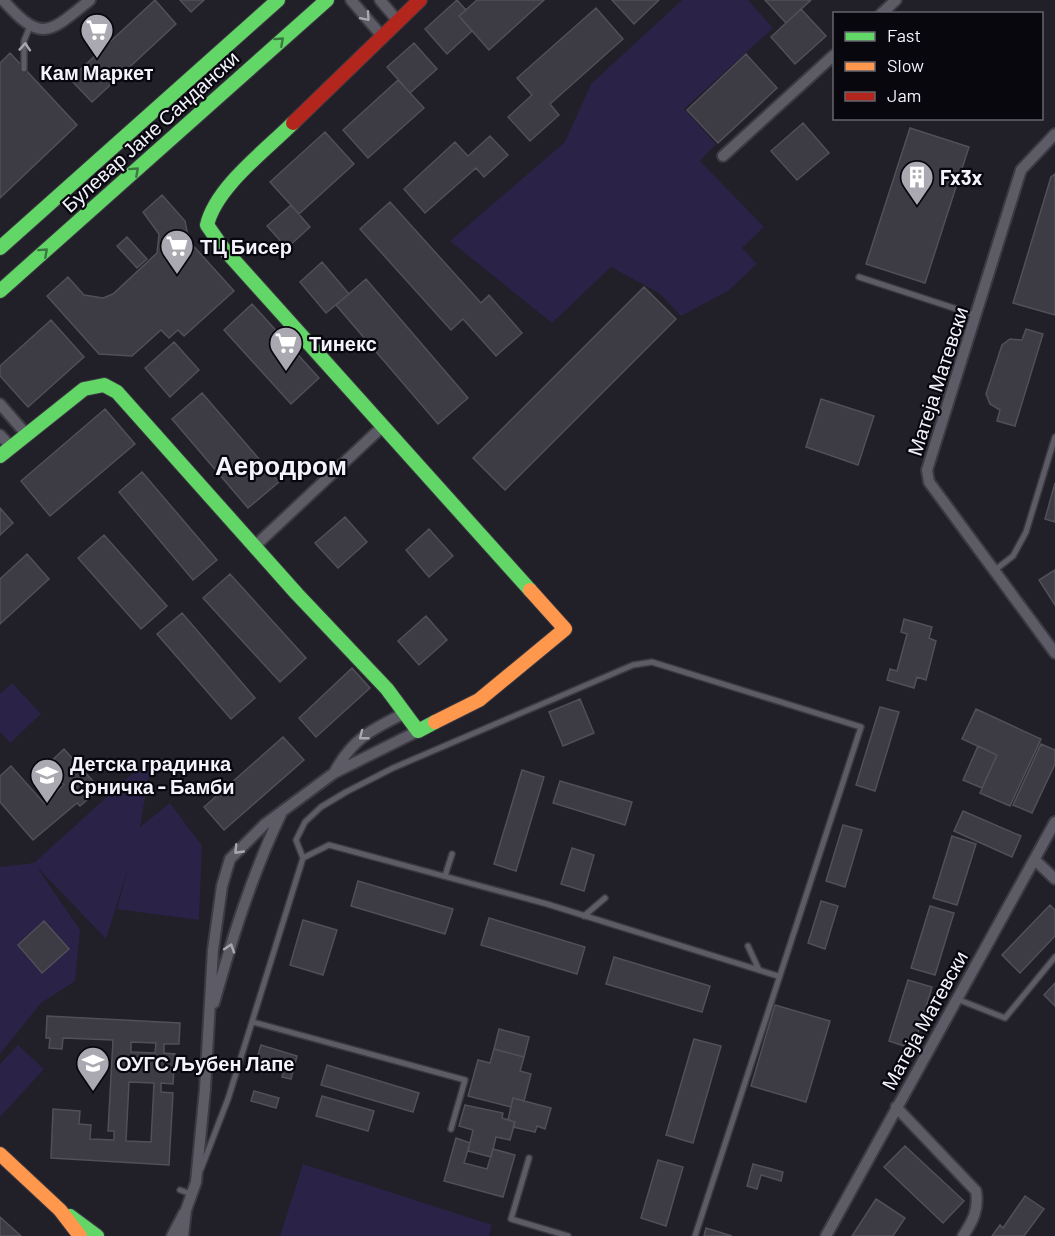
<svg xmlns="http://www.w3.org/2000/svg" width="1055" height="1236" viewBox="0 0 1055 1236" font-family="Barlow,sans-serif">
<rect width="100%" height="100%" fill="#211f28"/>
<path fill="#2b2247" d="M682,0H748L773,28L684,109L716,144L700,161L764,227L742,248L757,264L728,291L681,316L659,293L611,267L552,323L450,241L565,142L591,84Z
M12,683L41,714L10,743L0,732V694Z
M152,756L140,827L170,803L202,846L199,920L117,909L129,865L106,939L37,867L80,930L75,981L41,1003L0,1054V867L34,863Z
M18,1045L44,1069L0,1117V1064Z
M303,1164L492,1225L489,1236H280Z"/>
<path fill="#3d3b44" stroke="#514f57" stroke-width="1.5" fill-rule="evenodd" d="M155,0L176,24L92,102L70,79Z
M180,0H204L191,12Z
M457,0L466,10L459,16L472,31L447,54L425,29Z
M477,0H544L489,50L459,16Z
M612,0H659L634,24Z
M765,0H811L786,23Z
M596,8L623,39L550,104L559,115L530,141L508,117L532,95L517,78Z
M801,9L826,36L795,64L771,37Z
M414,43L437,69L410,93L387,67Z
M10,53L77,125L0,198V63Z
M746,54L777,88L718,143L687,110Z
M398,80L424,108L368,158L343,130Z
M803,123L829,153L797,180L771,151Z
M910,128L969,147L925,283L866,264Z
M325,132L354,164L299,214L270,182Z
M490,136L508,155L484,177L476,168L425,213L404,189L455,142L468,156Z
M1055,174V315L1013,303L1051,177Z
M162,195L185,221L189,241L234,291L184,336L178,330L169,338L161,330L132,356L99,354L47,296L68,277L84,295L103,298L113,294L157,253L159,234L143,212Z
M390,202L481,303L489,295L522,333L496,356L463,319L451,330L360,229Z
M291,205L310,227L287,248L267,226Z
M127,237L147,259L137,268L117,246Z
M322,262L349,294L326,313L300,282Z
M366,279L468,398L438,424L336,305Z
M644,287L676,319L505,490L473,458Z
M252,304L319,378L291,404L224,330Z
M51,320L84,357L28,407L0,376V366Z
M1026,329L1043,334L1015,426L997,421L1000,410L990,404L986,394L1002,345L1010,339L1022,340Z
M174,342L199,370L170,397L145,368Z
M202,393L279,482L248,508L172,419Z
M821,399L874,416L858,465L806,447Z
M105,409L135,444L50,516L21,481Z
M142,472L217,560L193,580L119,492Z
M1055,483V522L1045,519Z
M0,508L13,523L0,535Z
M345,517L367,542L338,568L315,543Z
M429,529L453,556L429,577L406,550Z
M104,535L167,606L141,629L78,558Z
M27,554L49,579L0,624V579Z
M1055,570V605L1039,580Z
M230,574L306,658L280,682L203,598Z
M182,613L255,698L231,719L157,634Z
M426,616L447,640L419,665L398,641Z
M904,619L932,627L929,638L936,641L926,680L917,677L914,688L887,680L890,669L897,671L907,634L901,632Z
M352,668L370,688L316,737L299,718Z
M580,699L594,733L563,746L549,712Z
M880,707L899,712L875,791L856,785Z
M976,709L1041,739L1010,806L980,793L997,755L962,739Z
M283,737L304,760L224,830L204,807Z
M1041,744L1055,750V764L1032,813L1013,805Z
M978,746L997,755L982,788L963,780Z
M64,749L100,789L80,806L77,803L33,840L0,802V776L11,766L44,803L64,785L45,767Z
M522,770L544,777L516,871L494,864Z
M560,781L632,802L625,825L553,803Z
M963,811L1021,836L1012,857L954,831Z
M843,825L862,830L845,887L826,881Z
M952,836L976,844L957,905L933,898Z
M572,848L594,855L584,891L561,884Z
M358,881L453,909L445,934L351,906Z
M821,901L838,906L825,949L808,943Z
M1050,905L1055,910V936L1020,973L1002,955Z
M930,906L954,913L935,975L911,968Z
M489,918L585,947L577,974L481,945Z
M303,920L337,930L323,975L290,965Z
M44,921L69,949L42,973L18,945Z
M614,957L710,986L702,1012L606,984Z
M908,980L932,987L913,1049L889,1041Z
M1055,983V1006L1044,995Z
M775,1005L830,1021L806,1102L751,1086Z
M47,1016L180,1023L179,1044H164V1053L175,1054L173,1084L161,1083V1092L173,1093L169,1165L51,1158L53,1109L80,1111L79,1124L91,1125L90,1139L114,1140V1131H108L113,1040L63,1038L62,1049L49,1048L50,1038H46ZM131,1042L156,1043L155,1053L131,1052ZM129,1082L154,1083L151,1142L126,1141Z
M499,1029L529,1037L524,1057L494,1049Z
M694,1039L721,1046L693,1143L666,1135Z
M261,1045L297,1056L291,1079L282,1077L285,1066L266,1060L263,1071L254,1068Z
M494,1049L524,1057L520,1071L531,1074L524,1101L513,1098L511,1107L468,1096L478,1060L490,1063Z
M327,1065L419,1093L413,1112L321,1085Z
M254,1091L279,1098L276,1108L251,1101Z
M322,1096L374,1111L368,1131L316,1116Z
M513,1098L551,1108L545,1129L537,1126L535,1132L513,1127L515,1122L508,1120Z
M465,1105L503,1113L502,1118L515,1122L510,1140L496,1137L491,1157L468,1151L473,1130L459,1126Z
M456,1138L470,1143L464,1163L487,1169L493,1149L515,1155L503,1197L444,1181Z
M905,1146L964,1201L943,1223L884,1167Z
M658,1160L683,1167L666,1226L641,1218Z
M753,1164L783,1172L781,1181L761,1175L757,1189L747,1186Z
M1025,1196L1044,1209L1024,1236H992L1000,1225L1003,1228Z
M876,1199L905,1218L893,1236H852Z
M0,1217L21,1236H0Z
M706,1228L732,1236H704Z"/>
<g fill="none" stroke-linecap="round" stroke-linejoin="round">
<defs>
<path id="lane" d="M24,69V41L30,26
M859,277L975,315
M995,570L1013,556L1026,532L1055,437
M303,858L296,840L305,822L321,807L346,792L393,768L633,665L652,662L861,727L695,1236
M445,876L452,854
M584,916L605,898
M748,946L759,970
M957,999L1005,1018L1055,957
M253,1022L465,1080L451,1129
M529,1158L511,1219L568,1236
M201,1169L228,1099L303,858L329,845L547,904L778,976
M180,1190L191,1194"/>
<path id="street" d="M3,0C42,44 49,33 90,0
M351,0L381,35
M380,0L397,20
M881,14L896,0
M1055,134L1021,170L927,470L929,482L1055,653
M723,156L834,55
M0,404L27,435
M0,435L11,447
M255,546L382,427
M334,773C352,739 372,729 405,713
M1035,860L1055,879
M214,1003C232,939 252,874 281,814
M896,1107L976,1191C979,1209 973,1221 963,1236
M172,1236L184,1213
M183,1236L186,1210L196,1182L205,1089L213,950L222,886L230,859L265,824L334,773L418,731
M826,1236L1055,822"/>
<path id="fast" d="M293,123C265,151 216,187 207,225L223,248L530,590
M0,248L278,0
M0,291L327,0
M0,456L84,389L104,385L117,392L297,594L387,689L418,731L435,722
M70,1216L97,1236"/>
<path id="slow" d="M435,722L479,700L565,629L530,590
M0,1154L60,1210L80,1236"/>
<path id="jam" d="M293,123L420,0"/>
</defs>
<use href="#lane" stroke="#3b3941" stroke-width="8"/>
<use href="#street" stroke="#3b3941" stroke-width="14"/>
<use href="#fast" stroke="#3b3941" stroke-width="16"/>
<use href="#slow" stroke="#3b3941" stroke-width="16"/>
<use href="#jam" stroke="#3b3941" stroke-width="16"/>
<use href="#lane" stroke="#5d5b65" stroke-width="5"/>
<use href="#street" stroke="#5d5b65" stroke-width="10"/>
<use href="#fast" stroke="#63d668" stroke-width="14"/>
<use href="#slow" stroke="#ff974d" stroke-width="14"/>
<use href="#jam" stroke="#b3261e" stroke-width="14"/>
</g>
<defs><path id="oneway-chevron" d="M-2-3.5L2.5 0L-2 3.5" fill="none" stroke-width="1.6" stroke-linecap="round" stroke-linejoin="round" transform="scale(1.5)"/></defs>
<g stroke="#a8a7b1">
<use href="#oneway-chevron" transform="translate(366 17) rotate(49)"/>
<use href="#oneway-chevron" transform="translate(25 47) rotate(-86)"/>
<use href="#oneway-chevron" transform="translate(363 736) rotate(142)"/>
<use href="#oneway-chevron" transform="translate(238 850) rotate(134)"/>
<use href="#oneway-chevron" transform="translate(230 948) rotate(-72)"/>
</g>
<g stroke="#3a7940">
<use href="#oneway-chevron" transform="translate(280 41) rotate(-42)"/>
<use href="#oneway-chevron" transform="translate(135 171) rotate(-42)"/>
<use href="#oneway-chevron" transform="translate(44 252) rotate(-42)"/>
</g>
<defs>
<symbol id="supermarket-pin" viewBox="-11 -11 22 30"><path d="M0 17L-7.5 6A9.5 9.5 0 1 1 7.5 6Z" fill="#aaa9b2" stroke="#08070e"/><path d="M-6-5.5h2.5l.6 2H6L4.5 2H-2.5L-4.4-4H-6ZM-1.5 3.2a1.3 1.3 0 1 0 .1 0ZM3 3.2a1.3 1.3 0 1 0 .1 0Z" fill="#fff"/></symbol>
<symbol id="building-pin" viewBox="-11 -11 22 30"><path d="M0 17L-7.5 6A9.5 9.5 0 1 1 7.5 6Z" fill="#aaa9b2" stroke="#08070e"/><path d="M-4-6H4V6H1V3H-1V6H-4ZM-2.5-4.3h1.7v1.8h-1.7ZM.8-4.3h1.7v1.8H.8ZM-2.5-1h1.7V.8h-1.7ZM.8-1h1.7V.8H.8Z" fill="#fff"/></symbol>
<symbol id="school-pin" viewBox="-11 -11 22 30"><path d="M0 17L-7.5 6A9.5 9.5 0 1 1 7.5 6Z" fill="#aaa9b2" stroke="#08070e"/><path d="M0-5L7-2L0 1L-7-2ZM-4 1L0 2.5L4 1V4Q0 6-4 4Z" fill="#fff"/></symbol>
</defs>
<g fill-rule="evenodd">
<use href="#supermarket-pin" x="78" y="11" width="38" height="52"/>
<use href="#building-pin" x="898" y="158" width="38" height="52"/>
<use href="#supermarket-pin" x="158" y="227" width="38" height="52"/>
<use href="#supermarket-pin" x="267" y="324" width="38" height="52"/>
<use href="#school-pin" x="28" y="756" width="38" height="52"/>
<use href="#school-pin" x="74" y="1044" width="38" height="52"/>
</g>
<g text-anchor="middle" dominant-baseline="central" stroke-width="4.5" stroke-linejoin="round" paint-order="stroke">
<g font-size="20" font-weight="bold" fill="#f4f3fd" stroke="#08070e" text-anchor="start">
<text x="97" y="72" text-anchor="middle">Кам Маркет</text>
<text x="940" y="177">Fx3x</text>
<text x="200" y="246">ТЦ Бисер</text>
<text x="309" y="343">Тинекс</text>
<text x="70" y="763">Детска градинка<tspan x="70" dy="23">Срничка - Бамби</tspan></text>
<text x="116" y="1063">ОУГС Љубен Лапе</text>
</g>
<g font-size="20" fill="#f4f3fd" stroke="#08070e">
<text transform="translate(150 131) rotate(-42)">Булевар Јане Сандански</text>
<text transform="translate(937 381) rotate(-72)">Матеја Матевски</text>
<text transform="translate(924 1020) rotate(-61)">Матеја Матевски</text>
</g>
<g font-size="26" font-weight="bold" fill="#f4f3fd" stroke="#08070e">
<text x="281" y="464">Аеродром</text>
</g>
</g>
<rect x="833" y="12" width="210" height="108" fill="#08070e" stroke="#66656e" stroke-width="1.5"/>
<rect x="845" y="32" width="30" height="9" fill="#63d668" stroke="#66656e" stroke-width="1.5"/>
<text x="887" y="42" font-size="18" fill="#f4f3fd">Fast</text>
<rect x="845" y="62" width="30" height="9" fill="#ff974d" stroke="#66656e" stroke-width="1.5"/>
<text x="887" y="72" font-size="18" fill="#f4f3fd">Slow</text>
<rect x="845" y="92" width="30" height="9" fill="#b3261e" stroke="#66656e" stroke-width="1.5"/>
<text x="887" y="102" font-size="18" fill="#f4f3fd">Jam</text>
</svg>
